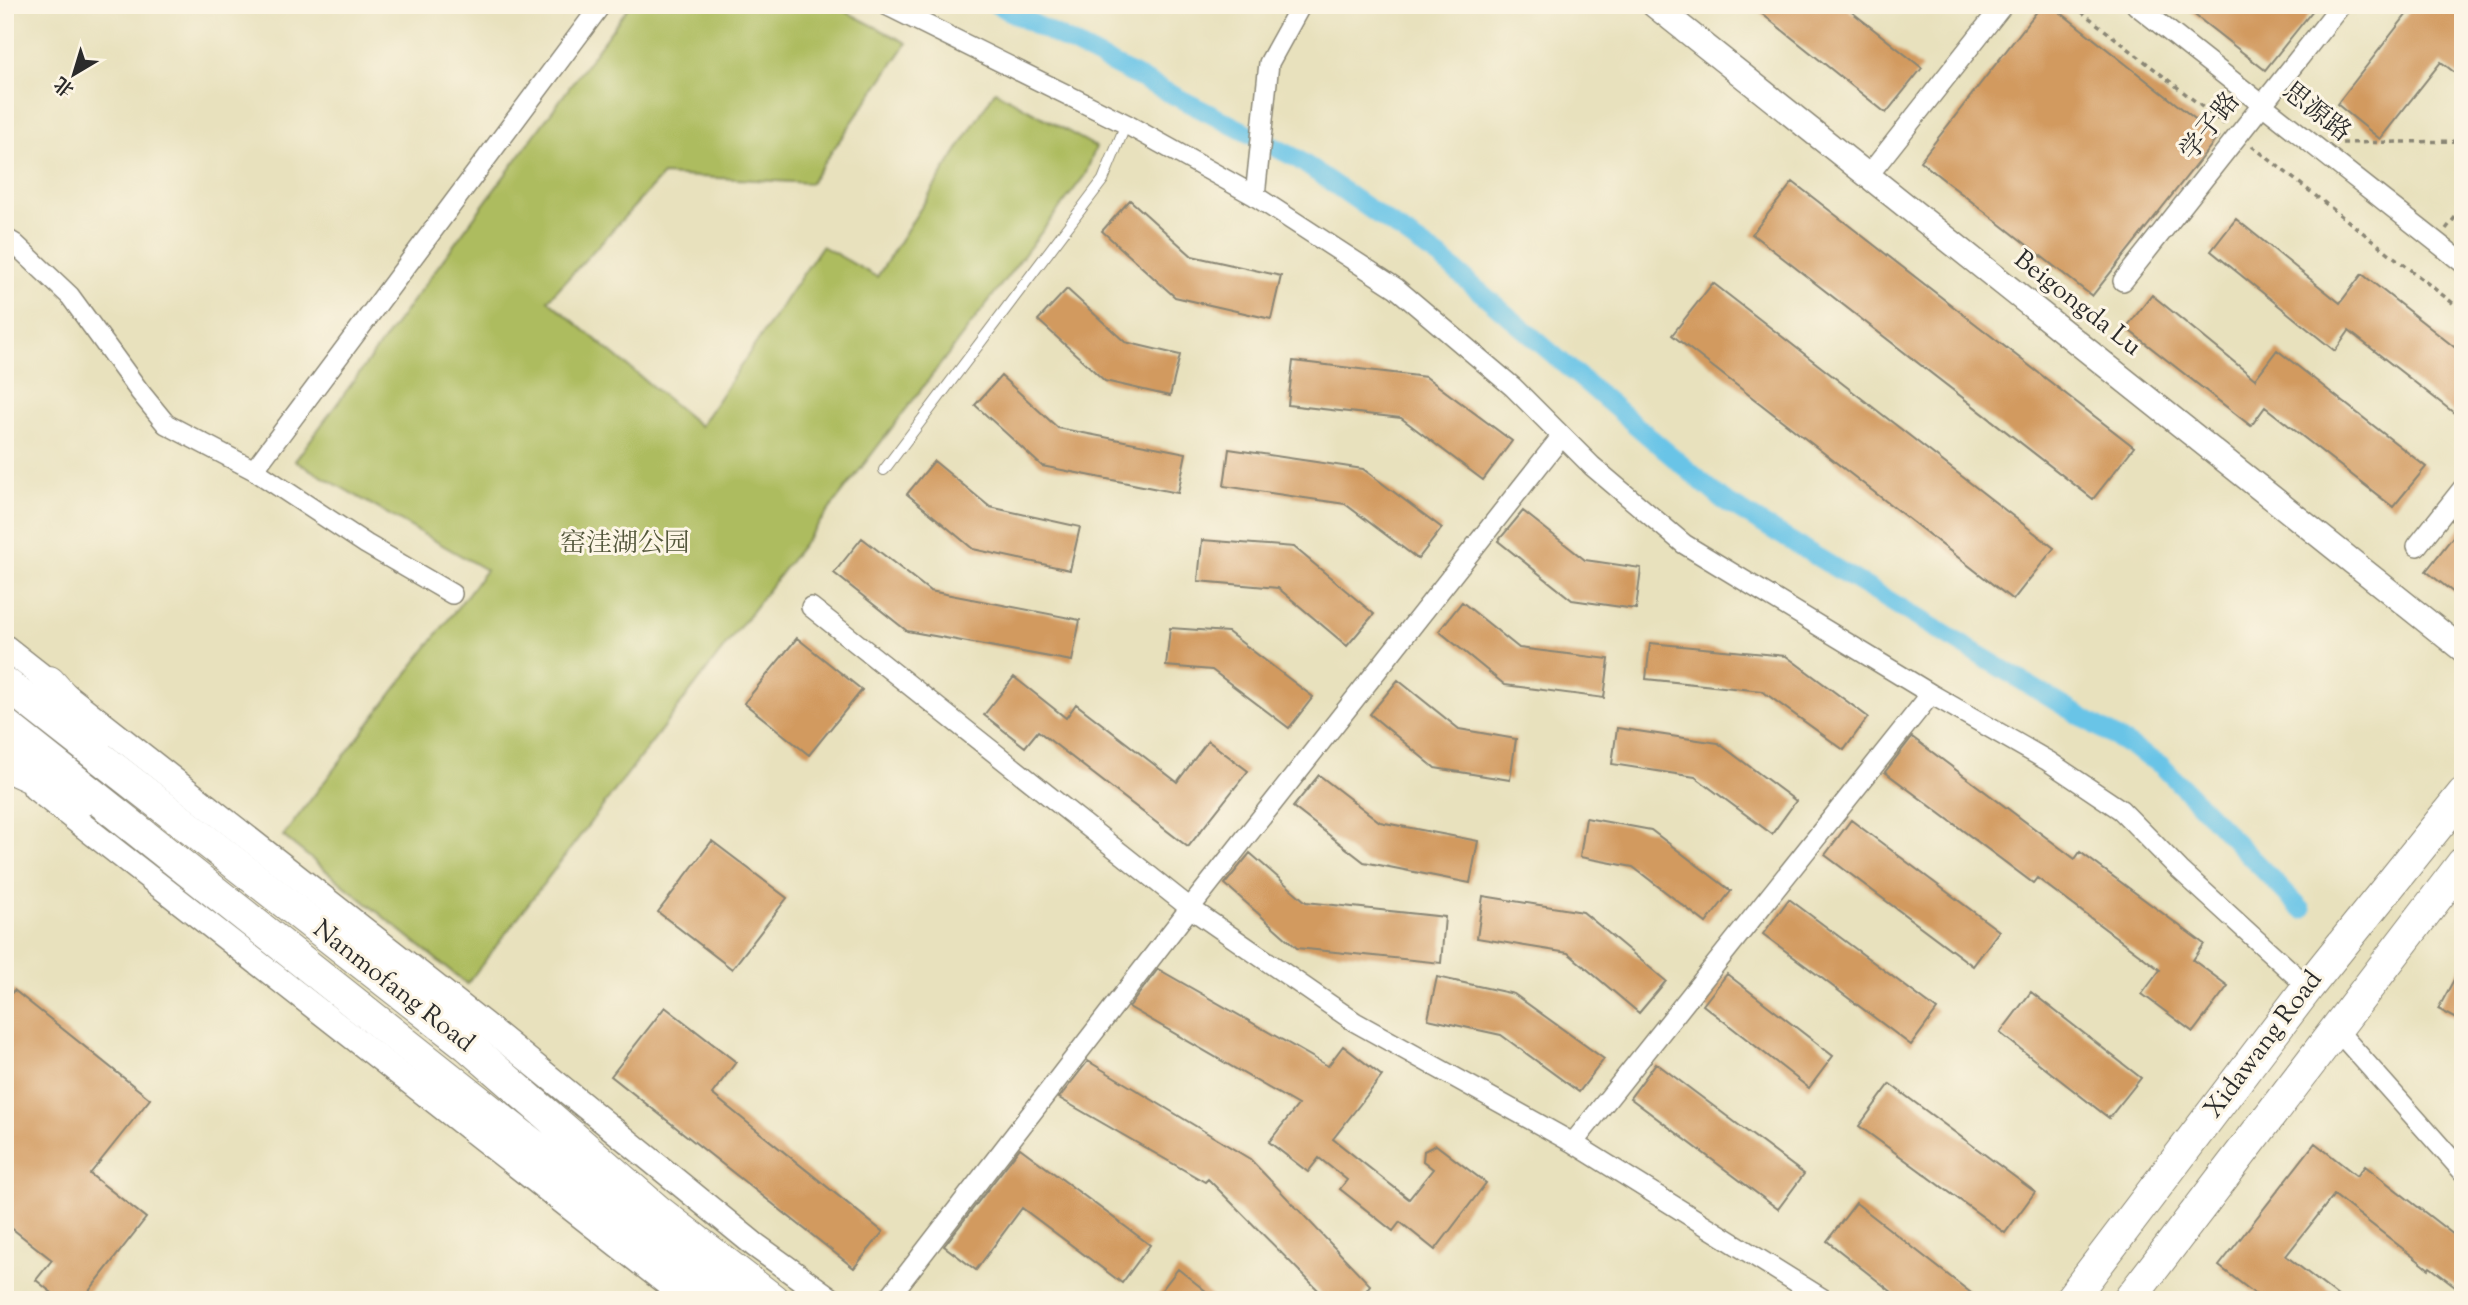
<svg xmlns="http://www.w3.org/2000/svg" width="2468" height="1305" viewBox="0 0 2468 1305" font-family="'Sorts Mill Goudy','Noto Serif SC',serif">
<rect width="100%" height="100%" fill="#fcf5e5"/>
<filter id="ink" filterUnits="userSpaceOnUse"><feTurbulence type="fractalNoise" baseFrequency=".0143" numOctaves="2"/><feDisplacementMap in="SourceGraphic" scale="14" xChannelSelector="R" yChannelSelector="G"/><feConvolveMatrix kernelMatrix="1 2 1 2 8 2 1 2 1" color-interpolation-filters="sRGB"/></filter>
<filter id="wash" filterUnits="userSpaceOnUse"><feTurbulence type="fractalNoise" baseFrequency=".00686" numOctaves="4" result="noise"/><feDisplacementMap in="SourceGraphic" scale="28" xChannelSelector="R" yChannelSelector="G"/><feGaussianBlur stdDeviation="1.57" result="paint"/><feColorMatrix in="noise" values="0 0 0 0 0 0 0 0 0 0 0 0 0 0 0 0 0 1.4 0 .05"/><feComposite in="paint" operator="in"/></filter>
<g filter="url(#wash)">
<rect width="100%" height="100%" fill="#e8e1bd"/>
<path fill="#adbc5f" stroke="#6c7445" stroke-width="2" d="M630,5H833L907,43L810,183L663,175L548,300L700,426L822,246L877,277L995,91L1096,147L1085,175L467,984L283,836L486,570L295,461Z"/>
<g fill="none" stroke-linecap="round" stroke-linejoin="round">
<path stroke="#69c4e7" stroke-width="19" d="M997,5L1296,158L1443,260L1723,500L2161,765L2302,910"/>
</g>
<g id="blocks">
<path fill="#d29a5f" d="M1751,5H1843L1922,68L1886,113Z
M2042,5H2051L2218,137L2092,296L1920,161Z
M2182,5H2317L2265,70Z
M2414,5H2463V79L2441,62L2380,139L2337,104Z
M1793,182L2134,447L2093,499L1752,234Z
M1130,200L1192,256L1281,276L1271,319L1175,297L1102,231Z
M2236,219L2340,303L2362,274L2463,354V420L2349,331L2335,351L2211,251Z
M1713,283L2054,548L2013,600L1672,335Z
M1067,289L1125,342L1180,355L1170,396L1105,381L1038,320Z
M2152,295L2255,379L2277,350L2426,467L2393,507L2265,407L2251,426L2126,328Z
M1293,361L1426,377L1512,441L1483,480L1401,418L1288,405Z
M1001,376L1058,428L1186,453L1178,493L1042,466L975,405Z
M1229,449L1363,469L1442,528L1418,559L1345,504L1224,486Z
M934,461L990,507L1080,527L1070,570L973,549L907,494Z
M1523,511L1585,560L1641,568L1636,609L1572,600L1498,541Z
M2463,524V600L2426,571Z
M862,538L930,591L1080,620L1072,661L907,631L834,573Z
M1202,540L1294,547L1374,614L1347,646L1278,588L1198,581Z
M1462,602L1519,648L1609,659L1604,698L1505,685L1439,631Z
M1170,628L1228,632L1313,697L1289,728L1212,670L1166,666Z
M797,638L862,690L809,755L744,703Z
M1650,643L1786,656L1868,717L1844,750L1762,691L1646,679Z
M1014,677L1066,718L1076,704L1177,782L1208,741L1248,771L1188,847L1038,731L1025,747L984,715Z
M1398,680L1459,729L1516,739L1510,780L1435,768L1370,714Z
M1617,728L1718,743L1796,801L1772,834L1695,777L1612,764Z
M1912,737L2075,859L2080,852L2204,944L2193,960L2228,986L2193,1032L2142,994L2160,970L2037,878L2033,883L1885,772Z
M1319,775L1380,822L1478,841L1470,883L1364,862L1293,807Z
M1586,818L1651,830L1731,891L1706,923L1633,867L1580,857Z
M1851,820L1999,931L1973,966L1825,855Z
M712,841L787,898L732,969L658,912Z
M1250,853L1306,902L1445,917L1441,963L1297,948L1225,884Z
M1483,896L1583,912L1666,981L1639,1013L1568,953L1477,938Z
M1789,899L1937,1010L1911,1045L1763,934Z
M2463,963V1022L2438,1009Z
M1158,969L1328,1066L1343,1046L1382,1076L1333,1139L1409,1199L1433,1169L1423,1161L1424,1151L1436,1145L1486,1183L1435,1250L1400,1222L1393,1231L1340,1189L1347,1180L1319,1158L1308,1172L1269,1142L1298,1105L1129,1007Z
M1727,974L1833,1056L1809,1088L1703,1005Z
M1437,977L1514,994L1604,1059L1579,1092L1501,1035L1428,1019Z
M14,990L150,1099L90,1174L146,1218L82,1300H61L36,1280L52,1260L5,1223V1001Z
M2031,992L2141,1078L2109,1118L2000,1033Z
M665,1007L736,1062L712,1094L883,1232L854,1268L611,1076Z
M1088,1061L1250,1159L1370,1285L1360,1300H1328L1208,1179L1205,1182L1059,1098Z
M1656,1063L1804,1174L1778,1209L1630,1098Z
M1890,1084L2035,1192L2005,1233L1859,1126Z
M2315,1143L2357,1176L2365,1166L2463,1242V1292L2430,1267L2429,1269L2334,1195L2286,1256L2343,1300H2263L2219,1266Z
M1020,1148L1150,1245L1122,1283L1022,1208L976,1270L944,1246Z
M1856,1203L1980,1300H1902L1827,1241Z
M1178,1269L1217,1300H1154Z"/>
</g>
</g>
<g filter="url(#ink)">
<use href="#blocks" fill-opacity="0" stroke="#8a8674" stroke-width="2"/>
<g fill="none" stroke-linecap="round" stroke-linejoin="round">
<defs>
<path id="service" d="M884,470L1103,180L1126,124"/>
<path id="minor" d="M886,5L1126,124L1255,196L1396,288L1513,387L1592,466L1684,544L1931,694L2048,761L2121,810L2180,870L2308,987
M2136,5L2463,263
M1867,177L2003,5
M1255,196L1269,63L1301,5
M5,238L15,244L70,296L140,392L166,424L254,470L366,544L452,594
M2123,281L2341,5
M254,470L601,5
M2417,546L2463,488
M811,607L1190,908L1355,1022L1573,1143L1825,1300
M2336,1029L2463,1172
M1573,1143L1931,694
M887,1300L1190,908L1562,436"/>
<path id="tertiary" d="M1654,5L2463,650
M5,647L484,1024L755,1245L831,1300
M35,788L688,1300"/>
<path id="primary" d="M49,682L97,736
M5,683L467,1045L659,1212L773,1300
M5,725L728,1300
M7,766L82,800
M2070,1300L2308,987L2463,794
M2129,1300L2463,863"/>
</defs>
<use href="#service" stroke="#8a8674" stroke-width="12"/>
<use href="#minor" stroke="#8a8674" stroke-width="22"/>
<use href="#tertiary" stroke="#8a8674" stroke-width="27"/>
<use href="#primary" stroke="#8a8674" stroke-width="34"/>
<path stroke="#8a8674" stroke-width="3.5" stroke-dasharray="5 5" stroke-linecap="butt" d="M2073,5L2224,124
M2342,143L2463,141
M2252,146L2463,311
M2446,229L2463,207"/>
<use href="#service" stroke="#fff" stroke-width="10"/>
<use href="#minor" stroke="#fff" stroke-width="19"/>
<use href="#tertiary" stroke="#fff" stroke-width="24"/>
<use href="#primary" stroke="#fff" stroke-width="32"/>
</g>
</g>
<g text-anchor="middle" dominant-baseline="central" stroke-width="6" stroke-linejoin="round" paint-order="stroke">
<g font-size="26" fill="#2b2b2b" stroke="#fcf5e5">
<text transform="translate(2316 113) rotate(38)">思源路</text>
<text transform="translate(2211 127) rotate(-52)">学子路</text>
<text transform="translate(2077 304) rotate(38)">Beigongda Lu</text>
<text transform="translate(393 987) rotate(38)">Nanmofang Road</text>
<text transform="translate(2264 1045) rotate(-53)">Xidawang Road</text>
</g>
<g font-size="26" fill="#52563b" stroke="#fcf5e5">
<text x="625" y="544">窑洼湖公园</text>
</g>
</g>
<rect width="2468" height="1305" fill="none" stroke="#fcf5e5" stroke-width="28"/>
<g transform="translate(74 74) rotate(218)" stroke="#fcf5e5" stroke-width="5" paint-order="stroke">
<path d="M0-5L12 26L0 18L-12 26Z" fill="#2b2b2b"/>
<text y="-10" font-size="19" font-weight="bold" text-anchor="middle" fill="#2b2b2b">北</text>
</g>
</svg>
